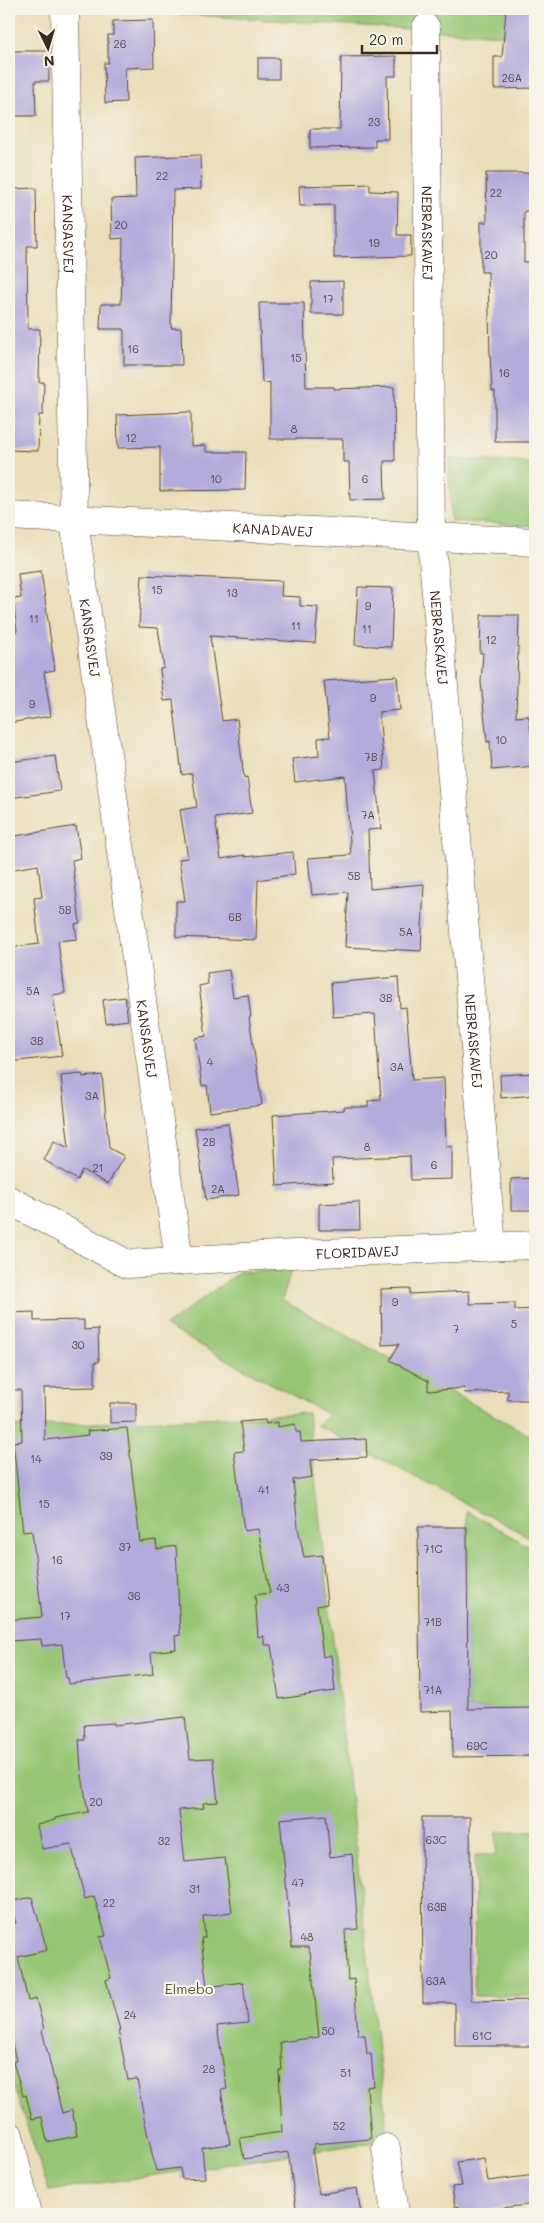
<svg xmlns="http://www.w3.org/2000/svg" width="544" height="2223" viewBox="0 0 544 2223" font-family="Mali,sans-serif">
<rect width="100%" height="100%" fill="#f7f3e8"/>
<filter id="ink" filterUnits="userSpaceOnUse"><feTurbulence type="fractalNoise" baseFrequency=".02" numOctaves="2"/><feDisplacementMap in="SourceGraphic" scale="10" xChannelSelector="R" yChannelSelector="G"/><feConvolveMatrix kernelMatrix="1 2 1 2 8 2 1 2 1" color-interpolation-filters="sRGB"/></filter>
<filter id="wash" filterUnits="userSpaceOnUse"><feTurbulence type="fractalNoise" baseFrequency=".0096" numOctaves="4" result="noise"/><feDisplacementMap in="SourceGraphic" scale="20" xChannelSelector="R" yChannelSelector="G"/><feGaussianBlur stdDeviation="1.12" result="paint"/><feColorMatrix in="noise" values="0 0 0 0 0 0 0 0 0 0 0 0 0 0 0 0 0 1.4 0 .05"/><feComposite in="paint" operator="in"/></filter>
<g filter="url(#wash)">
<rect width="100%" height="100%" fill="#eadeba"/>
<path fill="#97c675" stroke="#69784a" d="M98,9H535V37Z
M449,459L535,463V526L451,521Z
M291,1270L282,1300L535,1438V1540L316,1425L329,1415L165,1326L239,1272Z
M308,1413L388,2140L49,2191L9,2073V1427Z
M467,1511L535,1550V1708L468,1709Z
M497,1832H535V1996H474L475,1855H496Z"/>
<g id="blocks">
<path fill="#b3abdc" d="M506,9H535V88L494,89V57H502Z
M153,20L154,67L125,68L126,102L105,103L104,63H108V35H113V21Z
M9,51H49V81H35L36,116H9Z
M396,56V76H387L388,139H375V147L310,148V129H340L341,57Z
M258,58H279V79H258Z
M200,155L201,189L173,190L171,328H181L182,365H124V329H100L101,304H121L123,238L112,239L111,199L136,198L135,158Z
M486,173H535V211H524V262H535V442H495V391H492L490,354L488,272H481V222H487Z
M370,184V191L398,192L397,235H411V256L334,258V205L300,206L299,186Z
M36,188L37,246H27L28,329H40L39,382H44L43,415H39L38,451L9,450L11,356L9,357V189Z
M343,281V314H311V282Z
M259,303H304L306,387H334V389L394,387L395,461H384L385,499L350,500L349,462H343V439H270V382L262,383Z
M191,412V446L206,445V452H246L245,490L160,491V447L118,448L117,415Z
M41,571L55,670L44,672L51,716L9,723V632L17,631L13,599L21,598L18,574Z
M142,575L282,581L281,596L300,597V606L318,607L315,643L210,636L222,721L237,719L244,778L247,777L252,813L215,818L221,859L245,855V857L293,852L295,874L258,880L256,940L176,937V901H185L179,859L188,858L180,810L197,807L192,773L182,775L173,700L164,701L160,669L164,668L158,628L139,627Z
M358,587L393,588L391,647L355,645Z
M481,615H519L516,717L529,716L531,733H535V766L492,770L490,741L487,742L481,682L483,653H480Z
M397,676L400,710L379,712L384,770L375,771L381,829L368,830L370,889L424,884L421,951L345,947L348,892L312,895L308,858L351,855L345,776L295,782L292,759L319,756L318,738L330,737L324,681Z
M55,756L60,791L9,798V762Z
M76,826L81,858L72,860L80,923L75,924L77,939L58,941L65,993L53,995L62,1056L9,1062V948L39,944L34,898L42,897L38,865L9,870V837Z
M229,970L233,997L248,995L251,1017H249L262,1105L210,1112L207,1085L202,1086L195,1038L206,1036L199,986L208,984L207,973Z
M398,977L400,1008L406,1007L412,1080L444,1078L446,1147L452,1146V1179L411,1180L410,1156L332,1159L333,1182L277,1186L273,1115L344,1110V1107H368V1101L381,1100L375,1014L333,1017L331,983Z
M125,997L128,1020L106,1023L103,1000Z
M535,1073V1095L501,1098L500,1075Z
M82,1074L83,1077L102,1075L109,1148L124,1156L108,1184L82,1170L77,1180L44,1160L54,1141L69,1148L61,1076Z
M228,1123L239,1195L206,1200L195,1128Z
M535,1178V1210H511V1179Z
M359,1202L360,1230H319V1204Z
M410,1288V1294L469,1291L470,1304L515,1303V1310L535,1309L534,1369H529V1400H508V1391L465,1393L464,1388L428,1391V1381L390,1360L399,1344L382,1345L381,1289Z
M34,1312V1321L84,1320V1330L98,1329L99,1362H95V1387L44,1388L45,1440L88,1435L87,1431L127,1428L140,1542L156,1540L157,1549L176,1546L180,1635L175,1636L176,1649L151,1652L153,1674L69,1684L68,1678H66L62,1644L42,1646L41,1639L9,1641V1620L42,1617L32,1531L23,1532L13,1442L22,1441L21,1390H9V1313Z
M110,1403H136V1422L110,1423Z
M265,1420L266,1424L278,1422V1427L295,1424L296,1432H300L301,1442L366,1439L367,1457L310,1460L312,1477L293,1480L298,1527L304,1557L322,1555L327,1604L317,1606L323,1657L331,1655L335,1691L279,1699L271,1645H264V1636L258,1637L255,1595L270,1593L258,1529L244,1531L234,1452L244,1451L240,1422Z
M418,1527H467L468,1709L535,1708V1756L453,1757L452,1711L420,1712Z
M185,1717L190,1759L213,1758L218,1802L203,1803L204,1808L179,1810L185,1862L225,1858L232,1912L203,1916L205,1938H201L207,1987L243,1982L248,2023L217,2026L227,2089L221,2090L230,2144L202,2148L205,2178L182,2179L180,2168L156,2171L144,2118L137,2079L128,2080L118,2030H120L106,1980L111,1978L100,1937L106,1936L94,1896L85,1899L71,1844L42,1849L37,1825L55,1820V1818L88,1812L81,1769L79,1740H85L84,1725L114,1723V1725Z
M326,1815L330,1857L352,1854L358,1929L345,1930L348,1980L354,1979L358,2035H365L367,2054H371L374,2086L367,2087L371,2139L314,2144V2148L312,2149L319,2194L357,2188L361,2214H297L288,2152L244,2159L240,2138L282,2132L279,2070H282L280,2042L319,2037L310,1952H309L308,1947H292L280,1819Z
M422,1817H470L471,2001L535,2000V2046H455V2003H423Z
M32,1897L47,1950L18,1957L28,2001L36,1999L44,2029L42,2030L62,2113L72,2110L77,2136L47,2142L42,2117L32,2119L26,2095L23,2096L13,2062L16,2061L9,2031V1925L16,1923L9,1902Z
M484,2158L488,2181L535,2175V2204L459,2213L458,2206L455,2207L452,2187L462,2186L457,2162Z"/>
</g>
</g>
<g filter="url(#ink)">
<use href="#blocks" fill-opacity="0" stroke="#554535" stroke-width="1"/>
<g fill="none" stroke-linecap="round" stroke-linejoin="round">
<defs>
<g id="street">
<path id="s1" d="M65,9L74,521L179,1261"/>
<path id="s2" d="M426,28L431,535L492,1246"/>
<path id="s3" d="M9,516L535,542"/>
<path id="s4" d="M9,1200L127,1264L293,1254L535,1245"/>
<path d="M9,2135L27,2214"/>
<path d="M386,2148L395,2214"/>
</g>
</defs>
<use href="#street" stroke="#554535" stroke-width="29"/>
<use href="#street" stroke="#fff" stroke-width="28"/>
</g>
</g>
<g text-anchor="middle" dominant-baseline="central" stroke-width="4.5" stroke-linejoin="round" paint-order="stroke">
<g font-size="11" fill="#594a4e">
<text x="120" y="43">26</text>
<text x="512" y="77">26A</text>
<text x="374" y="121">23</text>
<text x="162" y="175">22</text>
<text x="496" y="192">22</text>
<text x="121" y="224">20</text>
<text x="374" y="242">19</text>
<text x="491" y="254">20</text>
<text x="328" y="298">17</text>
<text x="133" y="348">16</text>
<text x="296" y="357">15</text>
<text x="504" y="372">16</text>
<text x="294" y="428">8</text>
<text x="131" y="437">12</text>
<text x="216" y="478">10</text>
<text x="365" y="478">6</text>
<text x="157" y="589">15</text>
<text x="232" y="592">13</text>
<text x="368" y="605">9</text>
<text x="34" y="618">11</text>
<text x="296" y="625">11</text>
<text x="367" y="628">11</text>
<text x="491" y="639">12</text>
<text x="373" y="697">9</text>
<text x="32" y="703">9</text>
<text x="501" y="739">10</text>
<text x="371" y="756">7B</text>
<text x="368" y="814">7A</text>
<text x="354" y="875">5B</text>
<text x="65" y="909">5B</text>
<text x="235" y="916">6B</text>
<text x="406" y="931">5A</text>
<text x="33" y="990">5A</text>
<text x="386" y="997">3B</text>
<text x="37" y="1040">3B</text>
<text x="210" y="1061">4</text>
<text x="397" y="1066">3A</text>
<text x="92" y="1095">3A</text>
<text x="209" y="1141">2B</text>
<text x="367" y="1146">8</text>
<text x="434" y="1164">6</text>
<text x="98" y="1167">21</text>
<text x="218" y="1188">2A</text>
<text x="395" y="1301">9</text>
<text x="514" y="1323">5</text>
<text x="456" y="1328">7</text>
<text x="78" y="1344">30</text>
<text x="106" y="1455">39</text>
<text x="36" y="1458">14</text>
<text x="264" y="1489">41</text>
<text x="44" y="1503">15</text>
<text x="125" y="1546">37</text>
<text x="433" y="1548">71C</text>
<text x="57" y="1559">16</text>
<text x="283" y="1587">43</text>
<text x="134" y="1595">36</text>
<text x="65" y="1615">17</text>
<text x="433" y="1621">71B</text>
<text x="433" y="1689">71A</text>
<text x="477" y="1745">69C</text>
<text x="96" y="1801">20</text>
<text x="436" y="1839">63C</text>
<text x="164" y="1840">32</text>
<text x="298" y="1882">47</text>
<text x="195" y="1888">31</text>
<text x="109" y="1902">22</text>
<text x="437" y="1906">63B</text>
<text x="307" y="1936">48</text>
<text x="436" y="1980">63A</text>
<text x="130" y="2014">24</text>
<text x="328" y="2030">50</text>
<text x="482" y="2035">61C</text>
<text x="209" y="2068">28</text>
<text x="346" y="2072">51</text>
<text x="339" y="2125">52</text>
</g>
<g font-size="14" fill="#3b2a1e" stroke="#f7f3e8">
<text stroke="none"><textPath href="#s1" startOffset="225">KANSASVEJ</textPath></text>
<text stroke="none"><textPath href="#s2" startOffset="205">NEBRASKAVEJ</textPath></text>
<text stroke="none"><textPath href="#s3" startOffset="264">KANADAVEJ</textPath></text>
<text stroke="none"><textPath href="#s1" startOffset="630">KANSASVEJ</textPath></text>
<text stroke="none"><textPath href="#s2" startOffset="610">NEBRASKAVEJ</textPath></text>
<text stroke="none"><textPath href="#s1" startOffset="1035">KANSASVEJ</textPath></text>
<text stroke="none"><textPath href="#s2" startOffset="1015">NEBRASKAVEJ</textPath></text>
<text stroke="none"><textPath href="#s4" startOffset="365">FLORIDAVEJ</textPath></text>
</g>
<g font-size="14" fill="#575938" stroke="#f7f3e8">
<text x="189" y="1988">Elmebo</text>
</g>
</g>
<rect width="544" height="2223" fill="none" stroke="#f7f3e8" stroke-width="30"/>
<g transform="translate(48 48) rotate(175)" stroke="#f7f3e8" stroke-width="4" paint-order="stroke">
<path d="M0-4L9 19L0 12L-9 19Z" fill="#3b2a1e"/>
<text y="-8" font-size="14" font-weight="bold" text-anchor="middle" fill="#3b2a1e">N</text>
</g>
<path d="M362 45v8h75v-8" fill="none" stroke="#3b2a1e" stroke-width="2.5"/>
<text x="369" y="45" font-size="15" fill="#3b2a1e" stroke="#f7f3e8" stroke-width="4" paint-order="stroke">20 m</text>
</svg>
